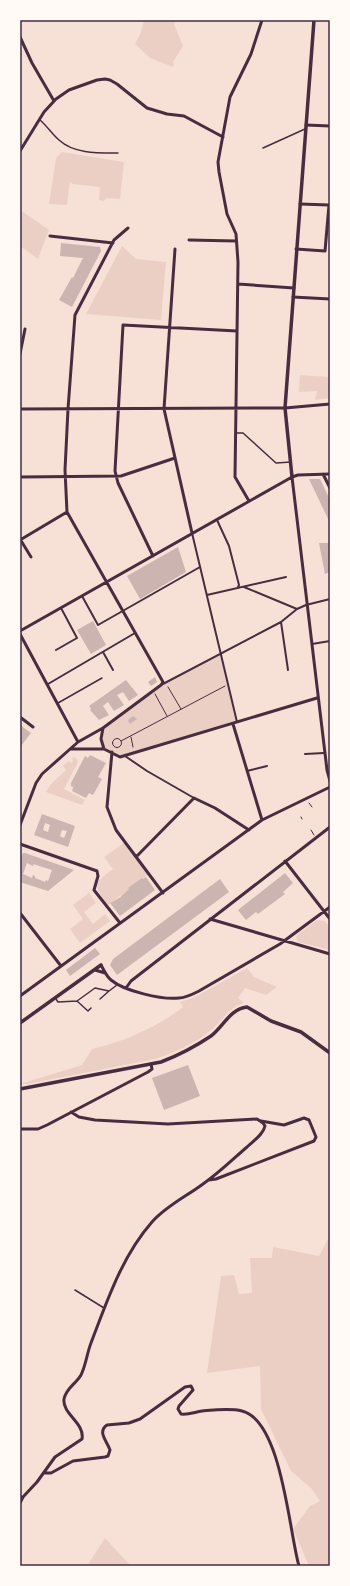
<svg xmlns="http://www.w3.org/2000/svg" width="350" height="1586" viewBox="0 0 350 1586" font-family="'Work Sans',sans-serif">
<rect width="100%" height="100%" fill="#f7e1d7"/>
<path fill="#ebcfc5" d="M144,20H175L174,24L183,46L173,62L174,64L173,67L150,58L135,44L141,32Z
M62,152L124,162L120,199L106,198L104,201L99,200L100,187L73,184L70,182L67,205L49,204L56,158Z
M20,210L49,230L38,259L20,246Z
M122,246L136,259L166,262L161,320L86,314Z
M300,375L330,377V398L315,400L317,391L299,392Z
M221,654L237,722L120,757L104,749L102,733L103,728L161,685Z
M75,757L78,762L64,789L85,800L82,805L46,792L51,784L66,770L63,766L69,761L71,763L73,761L72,758Z
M125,842L149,874L129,888V889L108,905C93,885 93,884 113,869L104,857Z
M89,893L96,903L84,912L93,924L105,914L110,921L80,943L70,929L83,919L73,905Z
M317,920L325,921L330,928V950L298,942L296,938L297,935Z
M247,968L254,977L277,987L266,995L245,988L238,998L244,1003C228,1007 221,1023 209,1032C194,1044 168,1056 150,1060L28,1084H20L82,1065L92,1049C125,1041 156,1028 183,1007L180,1002L195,997Z
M330,1235V1566H309L293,1529L310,1506L320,1501L311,1488L291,1471L261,1409L260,1366L207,1373L221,1276L234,1275L239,1294L252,1293L250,1258H272L273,1247L319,1256Z
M105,1538L131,1566H87Z"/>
<path fill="#ccb4b1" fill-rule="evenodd" d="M61,243L100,247L101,251L72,307L59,300L72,277L73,278L83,258L60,256Z
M309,479H320L330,500V523Z
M319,543H330V572L325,574Z
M178,547L186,572L140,599L127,576Z
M93,621L106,645L91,654L77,630Z
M155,677L157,682L151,686L148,682Z
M126,680L138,695L129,701L123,692L117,695L124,705L114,711L108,702L103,706L109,715L99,720L90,710L91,709L89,706Z
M133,716L137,719L130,724L128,721L129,719Z
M20,725L31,733L21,746L20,745Z
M90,755L106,763L98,777L102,779L93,795L89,793L86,798L72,791L74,785L73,787L71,786V783L85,756L88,758Z
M42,814L75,826L68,847L34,835ZM45,823L50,825L48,832L43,830ZM62,830L67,831L64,838L60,836Z
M23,853H25L74,870L48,891L29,885L20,882V859ZM27,863L33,866L34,864L36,865L52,870L48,881L46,880L45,882L35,878V876L33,875L32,878L23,874Z
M285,873L293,883L283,892L285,894L258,914L256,912L246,920L238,910Z
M146,877L155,890L120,916L110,903L121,897V896L129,889L128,888L142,878L143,879Z
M220,879L229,892L117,975L110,965L113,959Z
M95,948L100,954L70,976L66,970Z
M188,1065L200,1096L164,1110L152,1078Z"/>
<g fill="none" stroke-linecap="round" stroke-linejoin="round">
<path stroke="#4a2c40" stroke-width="1" d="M168,687L181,709
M155,694L167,716
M131,737L133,747
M112.5 743a4.5 4.5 0 1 1 9 0a4.5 4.5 0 1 1-9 0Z
M121,741L225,686
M309,803L312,807
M301,817L302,819
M311,830L314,835"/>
<path stroke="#4a2c40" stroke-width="1.5" d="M40,120C47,126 52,134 59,140C74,154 99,153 118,153
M263,148L305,129
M236,433H243L276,463L291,462
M58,703L102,678
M56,999L58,1002L77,1001L88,1011L91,1008
M100,999L109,991
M77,1001L95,988L109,991L117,985
M75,1290L104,1308"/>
<path stroke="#4a2c40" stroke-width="2" d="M217,520L229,546L239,585L238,587
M192,533L237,722
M244,587L297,609
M207,595L286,577
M82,596L98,625L200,567
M281,622L288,670
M312,644L330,641
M56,650L77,638L61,608
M103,652L113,670
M48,684L135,633
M161,685L281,622L297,609L306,605L330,599
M305,754L324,753
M125,756L147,771L194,798
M247,771L267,766"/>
<path stroke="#4a2c40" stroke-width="3" d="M20,37L32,63L54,101
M306,125L330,126
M20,151L44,112L56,99L69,90L97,80L105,79L110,80L117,84L147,108L167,114L184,116L223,137
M50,236L113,243
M189,240L236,241
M175,249L164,409L192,533
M296,249L325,251L329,205L300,204
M238,284L294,288
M293,297L330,299
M20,354L25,329
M20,409L285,408L330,404
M323,474L330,488
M20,477L121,476L175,458
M292,477L327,770L330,781
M249,501L235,477L238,262L236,234L227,214L219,172L218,162L230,97L251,54L262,20
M20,539L31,557
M20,540L67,512
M153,556L118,483L115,471L123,325L237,331
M20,631L292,477L298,475L330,474
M20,634L78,742
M20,717L33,727
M233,724L262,820
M103,728L101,739L104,749
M71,749H104L120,757L317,698
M112,752L107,807L116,830L163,893
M20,825L36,783L42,774L78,742L103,728L161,685L163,682L67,512L65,470L68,409L75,315L114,240L128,228
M20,844L97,871L98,876L94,890L120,923
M136,857L194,798L215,808L249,830
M285,861L330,919
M20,913L61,966
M210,919L330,954
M101,965C104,970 106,976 111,980C124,991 162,1000 179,998C186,998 193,994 199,991L280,944L330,907
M95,970L105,973
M126,988L131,981L330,827
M20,996L262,820L330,787
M20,1129H38L47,1125L148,1072L152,1069L151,1064
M209,1180L216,1179L314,1141L316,1137L309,1120L304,1118L284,1125L261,1121
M44,1473H51L73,1461L105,1457L108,1456L110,1450C107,1441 97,1432 107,1425L129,1423L140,1419L185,1387L191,1386L193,1390L179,1406L178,1409L181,1414C188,1415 195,1412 202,1411C214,1410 230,1408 242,1411C282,1421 289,1532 299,1566
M20,1497H23L37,1482L55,1457L82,1439C85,1423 62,1414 64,1399C66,1388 76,1384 81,1375C86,1365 87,1353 91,1343C107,1301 122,1256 152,1222C166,1206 187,1196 203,1184C219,1173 233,1159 247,1147C253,1141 263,1135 265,1126L263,1123L257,1119L168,1124L95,1120L79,1117L71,1112
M20,1503L23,1497"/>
<path stroke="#4a2c40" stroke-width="3.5" d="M292,477L285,408L314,20
M20,1023L101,965
M20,1089L161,1062C177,1056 196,1046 211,1036C223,1027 230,1009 247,1007L271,1021L301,1032L330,1053"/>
</g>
<rect width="350" height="1586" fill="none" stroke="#fffaf5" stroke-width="42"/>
<rect x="21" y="21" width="308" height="1544" fill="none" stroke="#4a2c40" stroke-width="1.5"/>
</svg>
